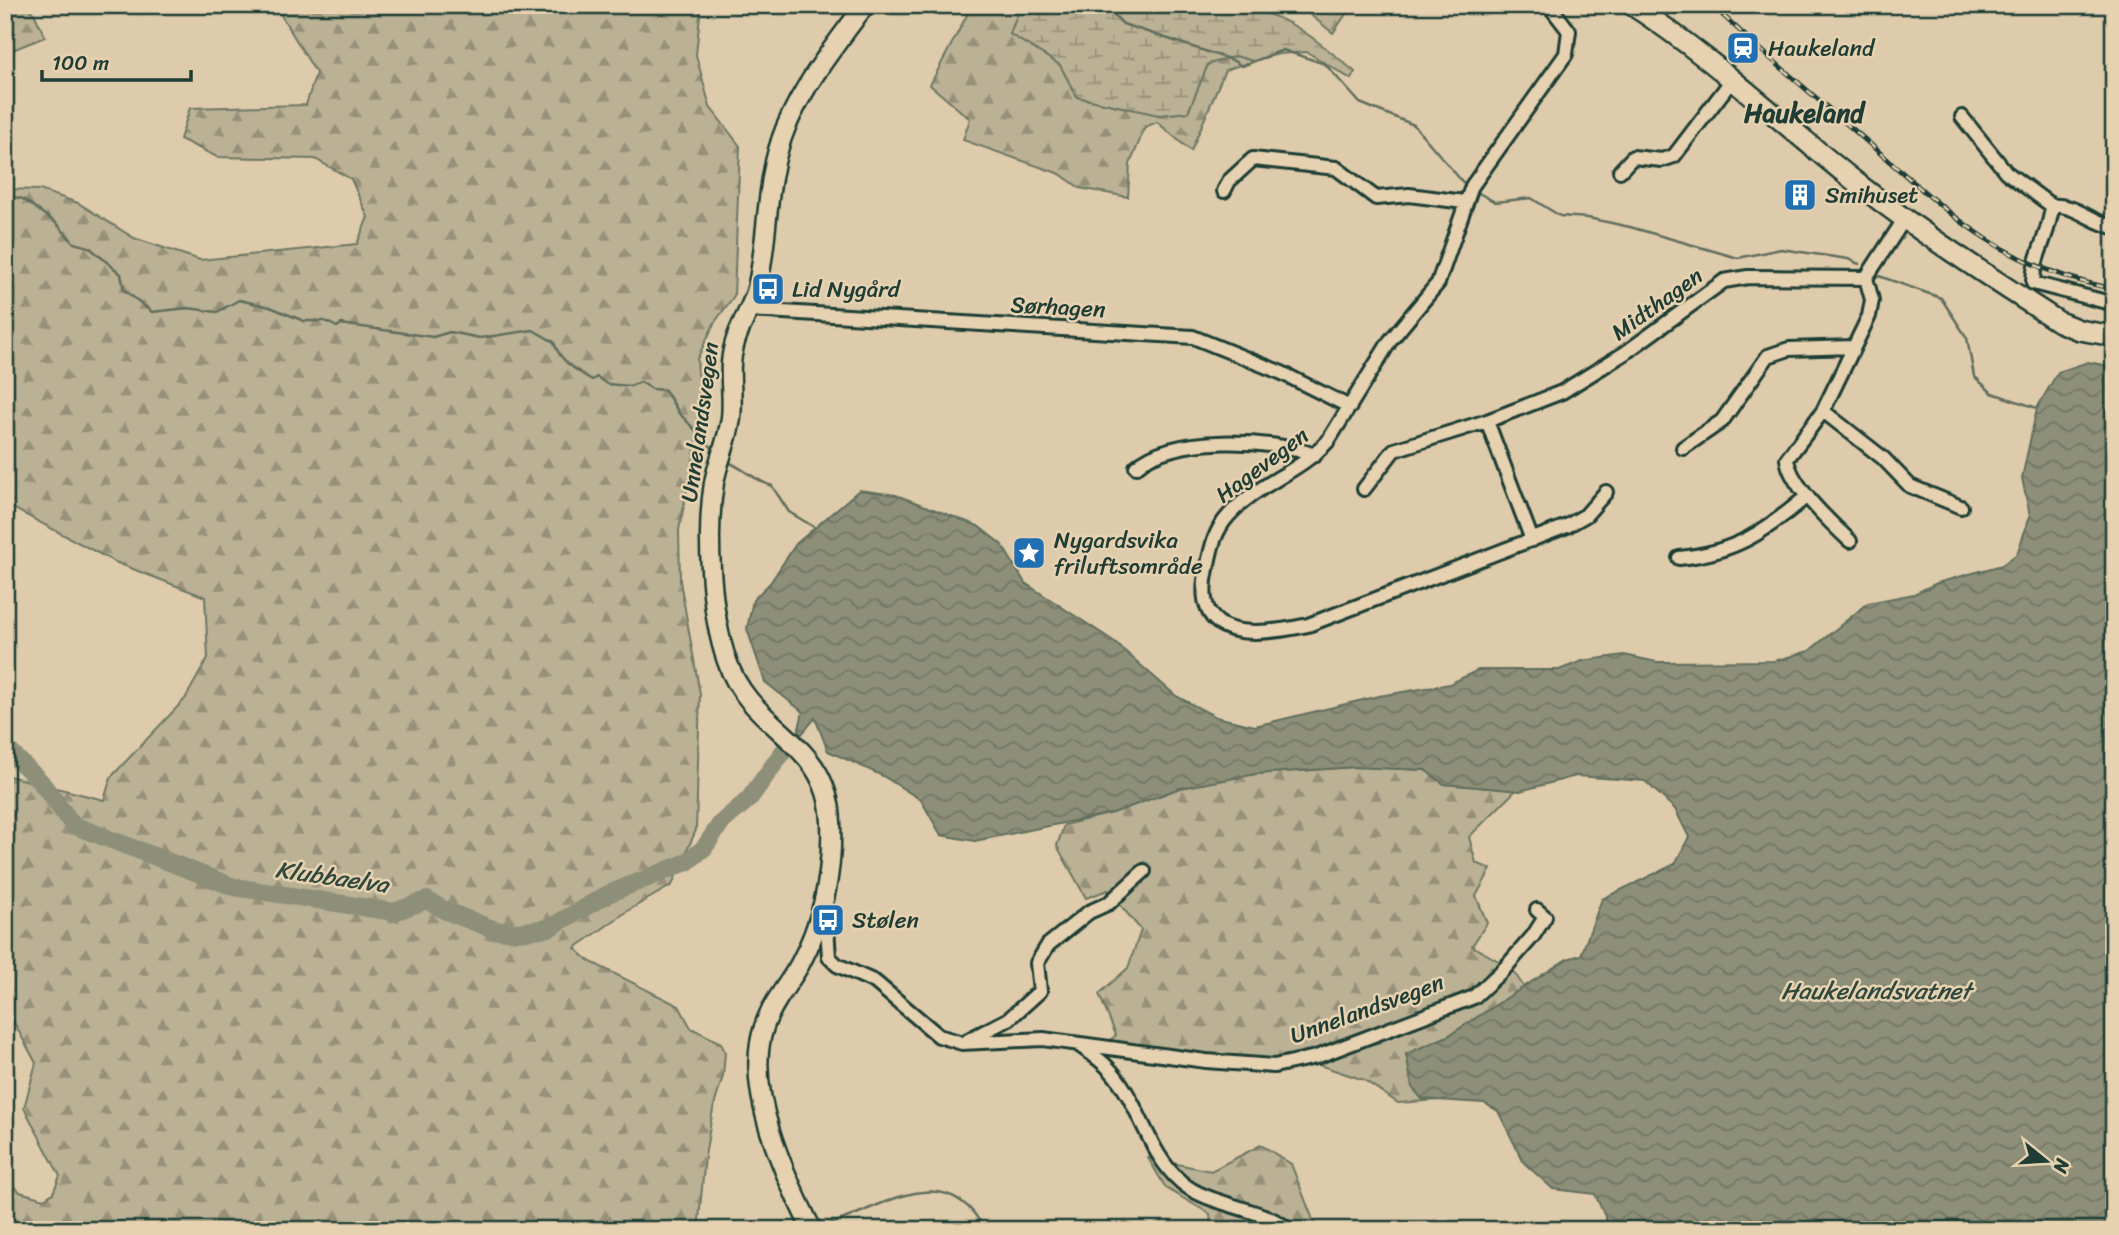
<svg xmlns="http://www.w3.org/2000/svg" width="2119" height="1235" viewBox="0 0 2119 1235" font-family="Sriracha,sans-serif">
<defs>
<pattern id="forest-firs" width="22" height="20" patternUnits="userSpaceOnUse" patternTransform="scale(1.75)"><rect width="22" height="20" fill="#bbb195"/><path d="M5 1l3.5 6h-7zM16 11l3.5 6h-7z" fill="#97917a"/></pattern>
<pattern id="wetland-marsh" width="20" height="14" patternUnits="userSpaceOnUse" patternTransform="scale(1.75)"><rect width="20" height="14" fill="#bbb195"/><path d="M1 5h8M5 5V1M11 12h8M15 12V8" fill="none" stroke="#97917a"/></pattern>
<pattern id="water-waves" width="16" height="10" patternUnits="userSpaceOnUse" patternTransform="scale(1.75)"><rect width="16" height="10" fill="#8d8f79"/><path d="M0 5q4-4 8 0t8 0" fill="none" stroke="#737664"/></pattern>
</defs>
<rect width="100%" height="100%" fill="#decbab"/>
<filter id="ink" filterUnits="userSpaceOnUse"><feTurbulence type="fractalNoise" baseFrequency=".0143" numOctaves="2"/><feDisplacementMap in="SourceGraphic" scale="14" xChannelSelector="R" yChannelSelector="G"/><feConvolveMatrix kernelMatrix="1 2 1 2 8 2 1 2 1" color-interpolation-filters="sRGB"/></filter>
<g filter="url(#ink)">
<path fill="url(#forest-firs)" stroke="#6d7764" stroke-width="2" d="M5,5H26L35,15L45,37L5,53Z
M275,5H701L696,55L710,107L740,146L734,296L715,322L697,359L702,416L679,530L680,581L700,694L696,830L672,885L629,910L575,948L589,961L679,1006L691,1028L721,1043L725,1052L723,1076L713,1109L705,1156L699,1220L702,1230H5V1178L20,1192L44,1199L53,1193L60,1176L24,1108L36,1063L5,1006V775L104,800L111,777L185,699L208,658L205,597L115,562L5,504V189L40,190L78,203L134,238L200,260L357,244L368,217L351,179L315,159L217,157L180,139L190,108L306,105L316,73Z
M966,5H1017L1020,8L1010,34L1060,65L1077,97L1159,115L1188,112L1208,64L1236,56L1253,61L1225,70L1191,151L1157,122L1145,127L1130,164L1128,197L1080,188L1060,174L963,140L970,119L930,85L967,15Z
M1298,5H1352L1333,33Z
M1355,767L1425,770L1445,784L1516,790L1469,837L1476,863L1491,869L1476,896L1487,923L1472,946L1511,968L1524,987L1448,1036L1406,1054L1422,1099L1441,1100L1398,1103L1364,1080L1316,1064L1281,1068L1100,1050L1116,1035L1099,994L1128,968L1141,930L1108,890L1086,898L1057,846L1064,825L1113,813L1180,788L1256,774Z
M1261,1145L1291,1164L1317,1230H1211L1210,1214L1166,1188L1148,1158L1211,1171Z"/>
<path fill="url(#wetland-marsh)" stroke="#6d7764" stroke-width="2" d="M1017,5H1195L1200,9C1273,0 1304,30 1355,72L1351,79L1307,52L1279,54L1253,61L1236,56L1208,64L1188,112L1159,115L1077,97L1060,65L1010,34L1020,8Z"/>
<path fill="url(#water-waves)" stroke="#616e5d" stroke-width="2" d="M2088,362L2114,367V1230H1611L1595,1194L1553,1189L1524,1163L1498,1111L1484,1103L1422,1099L1412,1087L1406,1054L1448,1036L1567,959L1581,955L1602,899L1675,864L1689,837L1675,809L1645,781L1576,776L1520,791L1444,784L1425,770L1355,767L1256,774L1180,788L1113,813L975,841L941,835L921,800L883,776L828,751L815,718L802,734L798,733L803,712L765,682L747,629L753,600L770,583L796,544L859,490L896,495L978,526L1002,545L1025,583L1112,640L1176,696L1216,717L1255,726L1379,696L1450,684L1478,670H1559L1582,661L1624,655L1657,662L1774,661L1809,651L1868,603L1914,594L1937,583L2002,565L2017,554L2030,516L2022,478L2037,408L2058,372Z"/>
<g fill="none" stroke-linecap="round" stroke-linejoin="round">
<path stroke="#616e5d" stroke-width="2.5" d="M1060,5L1097,16L1112,13L1123,24L1232,60L1242,66L1283,50L1325,64L1360,103L1414,125L1466,186
M1475,191L1495,202L1531,198L1560,216L1588,218L1630,227L1738,258L1781,249L1848,259L1859,264
M5,195L23,199L56,223L74,243L89,247L121,274L124,290L152,312L188,308L217,312L239,300L270,307L304,321H325L337,327L341,324L433,337L450,332L480,338L533,330L554,342C559,361 576,370 592,380L597,377L607,384L630,386L641,382L652,389L665,390L679,413L715,451
M1879,276L1941,298L1967,338L1974,376L1992,393L2037,408
M726,461C745,469 754,480 772,486L789,512L814,527
M817,1228C876,1214 944,1152 985,1230"/>
<path stroke="#8d8f79" stroke-width="18" d="M5,747L40,781L73,825L234,887L394,912L427,900L444,910L495,930L517,932L549,928L608,894L687,862L704,848L721,823L749,799L788,745"/>
<defs>
<path id="minor" d="M1549,5L1569,31L1566,54L1472,186L1438,283L1390,341L1328,441C1300,472 1257,484 1229,515C1214,531 1211,549 1207,569C1190,644 1258,636 1308,625L1567,526L1586,515L1606,492
M1962,117L2006,172L2052,206C2050,234 2033,255 2033,283L2114,304
M1620,171L1633,157L1662,160L1674,156L1732,80
M1224,191L1229,181L1253,159L1336,168L1376,198L1409,195L1464,202
M2052,206C2074,203 2092,223 2114,227
M749,310L1193,337L1282,373L1350,407
M1823,411L1883,458L1910,486L1961,507
M1487,421L1532,540
M1683,448L1722,421L1768,356L1789,349L1853,347
M1136,467C1172,434 1272,439 1315,455
M1364,489L1394,450L1487,421L1562,392L1625,353L1724,281L1748,277L1866,278
M1850,541C1831,523 1790,485 1787,459L1823,411L1869,316L1872,300L1866,278L1905,218
M1679,558C1735,553 1766,531 1807,496
M818,921L827,927L829,957L837,965L875,982L939,1036L962,1043L1043,1039L1206,1061L1274,1066L1316,1057L1474,997L1505,968L1533,936L1545,917L1537,910
M968,1040L1009,1019L1040,991L1037,963L1048,945L1089,912L1109,903L1144,871
M1079,1045C1095,1056 1108,1065 1119,1081C1142,1113 1150,1155 1181,1182C1208,1206 1259,1206 1289,1230"/>
<path id="secondary" d="M812,1230C785,1175 743,1089 764,1027C771,1004 789,984 800,964C823,921 833,871 831,822C828,739 751,732 727,661C710,613 706,532 714,483C718,460 728,441 731,418C734,394 727,370 734,346C739,324 754,306 758,284C769,233 765,177 786,127C805,82 836,44 865,5"/>
<path id="primary" d="M1632,5C1714,58 1785,127 1862,187C1925,236 1993,279 2059,322L2079,330L2114,336"/>
</defs>
<use href="#minor" stroke="#1f3d34" stroke-width="18"/>
<use href="#secondary" stroke="#1f3d34" stroke-width="23"/>
<use href="#primary" stroke="#1f3d34" stroke-width="24"/>
<use href="#minor" stroke="#e6d1b0" stroke-width="12"/>
<use href="#secondary" stroke="#e6d1b0" stroke-width="18"/>
<use href="#primary" stroke="#e6d1b0" stroke-width="19"/>
<defs>
<path id="rail" d="M1712,5C1758,49 1807,90 1855,131C1943,207 1995,266 2114,289"/>
</defs>
<use href="#rail" stroke="#1f3d34" stroke-width="5"/>
<use href="#rail" stroke="#e6d1b0" stroke-width="2.5" stroke-dasharray="8" stroke-linecap="butt"/>
</g>
</g>
<defs>
<symbol id="station-square" viewBox="-11 -11 22 22"><rect x="-9" y="-9" width="18" height="18" rx="4" fill="#1f6fb2" stroke="#e6d1b0"/><path d="M-3-6H3Q5-6 5-4V2Q5 4 3 4L4.5 6H3L1.5 4h-3L-3 6H-4.5L-3 4Q-5 4-5 2V-4Q-5-6-3-6ZM-3.5-4v3h7v-3ZM-3.5 1v1.5H-2V1ZM2 1v1.5H3.5V1Z" fill="#fff"/></symbol>
<symbol id="building-square" viewBox="-11 -11 22 22"><rect x="-9" y="-9" width="18" height="18" rx="4" fill="#1f6fb2" stroke="#e6d1b0"/><path d="M-4-6H4V6H1V3H-1V6H-4ZM-2.5-4.3h1.7v1.8h-1.7ZM.8-4.3h1.7v1.8H.8ZM-2.5-1h1.7V.8h-1.7ZM.8-1h1.7V.8H.8Z" fill="#fff"/></symbol>
<symbol id="bus-square" viewBox="-11 -11 22 22"><rect x="-9" y="-9" width="18" height="18" rx="4" fill="#1f6fb2" stroke="#e6d1b0"/><path d="M-5-6H5V4H4V6H2V4H-2V6H-4V4H-5ZM-3.5-4V0h7V-4ZM-3.5 1.2v1.5H-2V1.2ZM2 1.2v1.5H3.5V1.2Z" fill="#fff"/></symbol>
<symbol id="sight-square" viewBox="-11 -11 22 22"><rect x="-9" y="-9" width="18" height="18" rx="4" fill="#1f6fb2" stroke="#e6d1b0"/><path d="M0-6L1.8-2.2L6-1.7L2.9 1.2L3.7 5.4L0 3.3L-3.7 5.4L-2.9 1.2L-6-1.7L-1.8-2.2Z" fill="#fff"/></symbol>
</defs>
<g fill-rule="evenodd">
<use href="#station-square" x="1724" y="29" width="38" height="38"/>
<use href="#building-square" x="1781" y="176" width="38" height="38"/>
<use href="#bus-square" x="749" y="270" width="38" height="38"/>
<use href="#sight-square" x="1010" y="534" width="38" height="38"/>
<use href="#bus-square" x="809" y="901" width="38" height="38"/>
</g>
<g text-anchor="middle" dominant-baseline="central" stroke-width="5" stroke-linejoin="round" paint-order="stroke">
<g font-size="23" fill="#1f3d34" stroke="#e6d1b0" text-anchor="start">
<text x="1768" y="48">Haukeland</text>
<text x="1825" y="195">Smihuset</text>
<text x="792" y="289">Lid Nygård</text>
<text x="1054" y="540">Nygardsvika<tspan x="1054" dy="26">friluftsområde</tspan></text>
<text x="852" y="920">Stølen</text>
</g>
<g font-size="23" fill="#1f3d34" stroke="#e6d1b0">
<text transform="translate(1657 304) rotate(-36)">Midthagen</text>
<text transform="translate(1058 307) rotate(3)">Sørhagen</text>
<text transform="translate(700 422) rotate(-82)">Unnelandsvegen</text>
<text transform="translate(1262 465) rotate(-37)">Hagevegen</text>
<text transform="translate(1367 1009) rotate(-20)">Unnelandsvegen</text>
</g>
<g font-size="24" font-style="italic" fill="#30493e" stroke="#e6d1b0">
<text transform="translate(332 877) rotate(8)">Klubbaelva</text>
<text x="1876" y="991">Haukelandsvatnet</text>
</g>
<g font-size="26" font-weight="bold" fill="#1f3d34" stroke="#e6d1b0">
<text x="1804" y="113">Haukeland</text>
</g>
</g>
<rect width="2119" height="1235" fill="none" stroke="#e6d1b0" stroke-width="28"/>
<rect x="14" y="14" width="2091" height="1207" fill="none" stroke="#1f3d34" stroke-width="2.5" filter="url(#ink)"/>
<g transform="translate(2046 1161) rotate(108)" stroke="#e6d1b0" stroke-width="5" paint-order="stroke">
<path d="M0-5L12 26L0 18L-12 26Z" fill="#1f3d34"/>
<text y="-10" font-size="19" font-weight="bold" text-anchor="middle" fill="#1f3d34">N</text>
</g>
<path d="M42 70v10h149v-10" fill="none" stroke="#1f3d34" stroke-width="3.5"/>
<text x="52" y="70" font-size="21" fill="#1f3d34" stroke="#e6d1b0" stroke-width="5" paint-order="stroke">100 m</text>
</svg>
